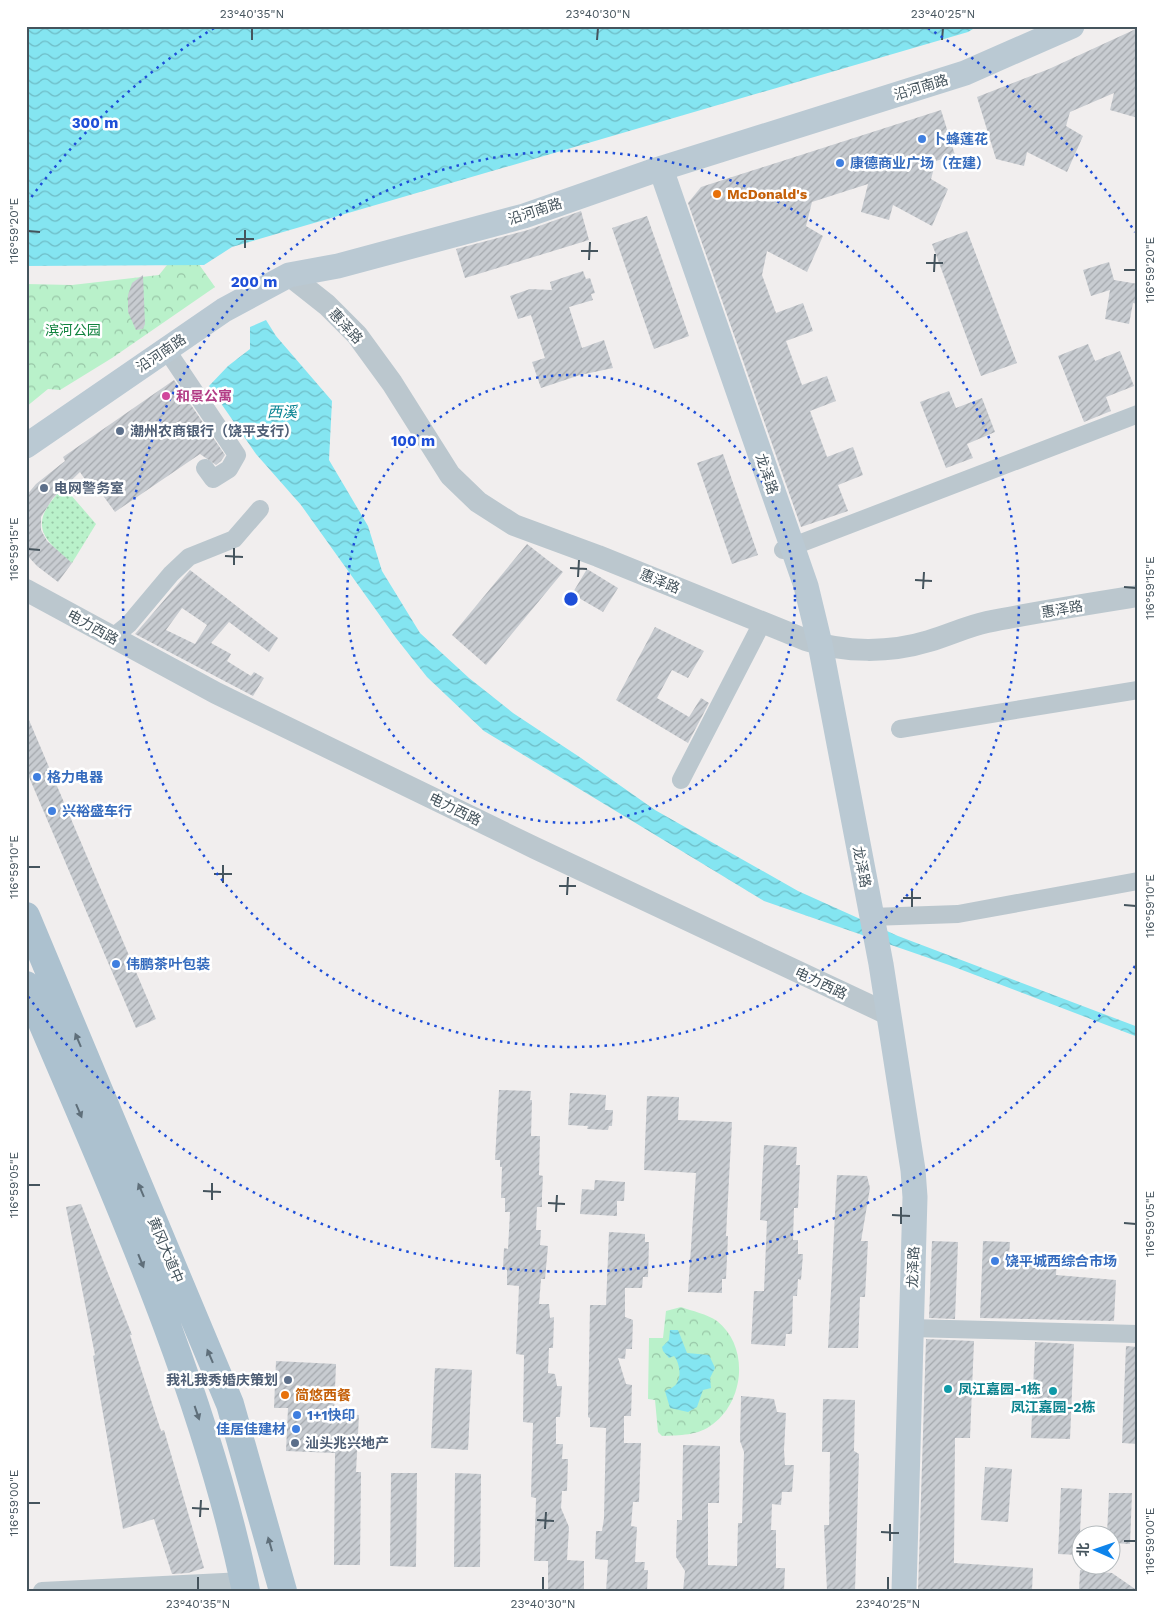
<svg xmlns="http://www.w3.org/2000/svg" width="1164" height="1617" viewBox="0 0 1164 1617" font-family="'Work Sans','Noto Sans SC',sans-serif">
<defs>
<pattern id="grass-dots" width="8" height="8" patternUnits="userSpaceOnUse" patternTransform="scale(1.25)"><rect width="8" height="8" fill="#b9f1ca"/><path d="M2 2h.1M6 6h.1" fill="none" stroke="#98c6a7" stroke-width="1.8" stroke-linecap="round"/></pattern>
<pattern id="park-crowns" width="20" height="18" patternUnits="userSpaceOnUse" patternTransform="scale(1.25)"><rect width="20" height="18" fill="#b9f1ca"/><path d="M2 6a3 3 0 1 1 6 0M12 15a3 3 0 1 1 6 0" fill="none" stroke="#98c6a7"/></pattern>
<pattern id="water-waves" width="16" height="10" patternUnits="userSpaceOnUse" patternTransform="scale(1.25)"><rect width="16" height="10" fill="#84e5f1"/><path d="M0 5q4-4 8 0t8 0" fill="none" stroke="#6ebcc6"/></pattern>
<pattern id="building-hatch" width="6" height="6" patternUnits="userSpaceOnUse" patternTransform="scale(1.25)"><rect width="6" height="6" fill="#c8ccd1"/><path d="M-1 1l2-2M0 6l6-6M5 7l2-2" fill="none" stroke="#a4a8ad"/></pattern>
</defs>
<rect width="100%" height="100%" fill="#f1eeee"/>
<path fill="url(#grass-dots)" d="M64,487L96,524L72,563C36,535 31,520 64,487Z"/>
<path fill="url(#park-crowns)" d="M175,255L198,263L215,287L112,358L60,390L48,389L26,407V284L72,285L159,275Z
M681,1307C692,1311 707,1314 717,1321C749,1346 745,1400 713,1424C698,1436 680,1435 662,1436L658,1432L655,1400L648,1399L649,1338H663L666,1311Z"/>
<path fill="url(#water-waves)" d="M26,26H978L968,32L232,247L204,265L26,266Z
M266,320L276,336L332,401L329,460L368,526L382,571L420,633L469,678L513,713L581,758L655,810L798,891L898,936L1138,1027V1037L949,965L764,901L484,731L427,677L396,638L301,505L256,454L209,386L228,366L250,349V327Z
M670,1330H678L687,1353L709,1355L715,1368L710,1378L711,1388L703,1390L697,1407L688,1412L670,1408L665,1391C668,1389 671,1389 673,1387C683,1381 680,1363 674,1356L669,1358L663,1351L662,1347L669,1340Z"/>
<path fill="url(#building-hatch)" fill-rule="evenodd" d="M1138,28V118L1110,110L1114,93L1070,112L1066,126L1083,136L1067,172L1027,152L1024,166L996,159L977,97L1049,69Z
M941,110L955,155L936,161L931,179L948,189L932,226L893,205L889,220L861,212L868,184L812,202L806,226L823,236L807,272L767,251L762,275L776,313L803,303L813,331L786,341L802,385L827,376L836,401L810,411L827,457L853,447L863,475L838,485L848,511L801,527L688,203L701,187Z
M581,211L589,240L465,278L456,249L528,230Z
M647,216L689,336L654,349L612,228Z
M967,231L1017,363L981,376L932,244Z
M1109,262L1114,280L1138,284V304L1133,303L1129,324L1105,319L1110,290L1091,296L1083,270Z
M583,271L586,279L590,278L595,293L591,294L593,300L569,307L582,348L604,340L613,368L580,375L541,388L532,362L545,358L531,315L518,319L510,296L530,289L552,290L550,282Z
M143,275L145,324L143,329L136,330L128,312V295L132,283Z
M1088,344L1095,361L1120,351L1134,386L1106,397L1111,411L1084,422L1058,356Z
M174,380L225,455L221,461L216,465L200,454L115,512L93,482L88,484L80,472L53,498L41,517V530L47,541L72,563L58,582L37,566L26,554V496L36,484L65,461L63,457Z
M949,391L956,408L982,398L995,432L967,444L973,458L946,468L920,402Z
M723,454L758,555L732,564L697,463Z
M527,544L563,572L486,665L452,635Z
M587,569L618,588L603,612L572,594Z
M190,570L278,638L269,652L229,622L211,643L231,654L227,661L251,676L254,672L264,678L253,696L135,634ZM182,608L207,625L195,644L166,630Z
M655,627L704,651L688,678L672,670L657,698L689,717L701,698L709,703L688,743L616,700Z
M26,713L156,1019L136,1028L26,770Z
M499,1090L531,1091L530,1100H532L531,1136H540L539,1175L543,1176L542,1195V1207H537L536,1230H541L540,1245L548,1246L545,1279H541L539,1304H549L550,1318L554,1317L553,1348H549L548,1373L555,1374L557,1386H562L560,1417H556V1444H563L562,1459H568L567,1491H562L561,1508L569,1527L567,1560L584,1561V1591H548V1561H534L536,1498L531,1497L533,1423L523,1422L524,1355L516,1354L519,1286L507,1285V1270L503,1268L504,1248L508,1249L510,1212H505V1198H501L502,1167H500V1160H495Z
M570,1093L606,1095L605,1110H613L612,1126H609L608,1130L587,1129L588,1126L568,1125Z
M647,1096L679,1097L678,1120L732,1122L726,1236H728L726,1279H722V1293L688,1292L696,1173L644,1170Z
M764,1145L797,1147L796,1165H800L798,1208H794L793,1240H798V1254H803L801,1280L798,1279L797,1296H793L792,1334H786L785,1346L751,1344L754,1291H764L767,1221L760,1220Z
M837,1175L867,1176L870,1188L861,1241H868L865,1297H860L858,1348H828Z
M595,1180L625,1182L624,1201H617V1216L580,1214L582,1189L594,1190Z
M81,1204L132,1335H130L161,1431L164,1430L204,1568L188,1573L172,1574L154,1519L123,1529L93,1356L95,1355L66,1207Z
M609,1232L645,1234V1242H649L648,1277H643L642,1288H625V1317L633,1320L632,1349H626L625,1359L618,1358L626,1384L632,1385L631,1416H624V1443H641L639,1502H633L631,1526L637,1527L635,1562H645L644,1570H648L647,1591H606L608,1560L595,1559L596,1531H602L604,1518L606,1428L590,1427V1418L588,1417L590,1305H606Z
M932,1241L958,1242L955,1319L929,1318Z
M983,1241L1010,1242L1009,1255L1057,1256L1056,1275L1116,1280L1114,1321L980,1318Z
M926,1339L974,1341L970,1438H955L954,1563L1033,1568L1032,1591H918Z
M1035,1342L1074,1344L1070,1439L1031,1438Z
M1126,1346L1138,1347V1444L1122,1443Z
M276,1361L336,1364L334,1414L359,1415L356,1472H361L360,1565H334L335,1453L286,1451L288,1408H274Z
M435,1368L472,1370L468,1450L431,1448Z
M741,1396L774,1399L777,1412L786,1413L784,1450L785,1465H794L792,1492H782L781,1505L772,1504L771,1530H776V1568H785L784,1591H683L685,1571L676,1557L677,1520H682L683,1445L720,1446L719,1503H708V1565L737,1566L738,1523H742L744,1452L740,1441Z
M823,1399L855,1400L854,1451L859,1454L855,1591H827L824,1525H829L830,1452H822Z
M985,1467L1012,1469L1008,1522L981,1520Z
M391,1473H417L416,1567L390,1566Z
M455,1473L481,1474L480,1567H454Z
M1061,1488L1082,1489L1079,1555L1058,1554Z
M1109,1493H1132L1130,1544L1112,1543V1534H1107Z
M1080,1570L1112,1573L1138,1591H1079Z"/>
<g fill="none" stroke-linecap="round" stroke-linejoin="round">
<path stroke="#bbc7ce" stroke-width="18" d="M166,349L237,455L229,469L213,479L205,468
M783,550L1138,414
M113,637L129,624L171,574L189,557L234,539L260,509
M900,729L1138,690
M681,780L763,621
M871,917L958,914L1138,881
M910,1328L1137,1334
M42,1591L244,1581"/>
<path stroke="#bbc7ce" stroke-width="22" d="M289,275L327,305L357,335L392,383L450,475L478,502L514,525L598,556L806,640C845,653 890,653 929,641C949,635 968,626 987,622C1037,612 1088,604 1138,596
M26,590L216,693L535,848L890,1015"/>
<path stroke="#bac9d3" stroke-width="25" d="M661,169L806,586L820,644L881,964L913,1170L915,1197L904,1591
M26,446L224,310L289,275L338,266L524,216L650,172L965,73L1072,26"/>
<path stroke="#acc1cf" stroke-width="28" d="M26,916L230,1404L283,1591
M26,985C109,1182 202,1380 246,1591"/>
</g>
<defs><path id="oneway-solid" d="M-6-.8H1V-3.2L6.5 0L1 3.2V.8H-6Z" transform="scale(1.25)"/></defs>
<g fill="#5f6f7a">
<use href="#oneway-solid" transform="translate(78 1040) rotate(-113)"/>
<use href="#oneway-solid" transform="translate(79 1111) rotate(67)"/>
<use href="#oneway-solid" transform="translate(141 1190) rotate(-113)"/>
<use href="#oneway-solid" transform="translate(141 1261) rotate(68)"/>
<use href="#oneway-solid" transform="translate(210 1356) rotate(-113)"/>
<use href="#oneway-solid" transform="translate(197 1413) rotate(71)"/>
<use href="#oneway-solid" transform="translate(270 1544) rotate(-106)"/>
</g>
<path fill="none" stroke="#45545d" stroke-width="2" d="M252,40V28M597,40L598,28M942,40L943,28M28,231L40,232M236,239H254M245,248V230M581,251H598M589,260L590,242M926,263H943M1124,270H1136M934,272L935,254M28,549L40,550M225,556L243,557M234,565V548M570,568L587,569M578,577L579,560M915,580L932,581M1124,587L1136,588M923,589L924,572M28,867H40M214,874H232M223,883V865M559,886H576M567,895L568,877M903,898H921M1124,905L1136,906M912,907V889M28,1185H40M203,1191L221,1192M212,1200V1183M548,1203L565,1204M556,1212L557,1195M892,1215L910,1216M1124,1223L1136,1224M901,1224V1207M28,1503H40M192,1508L209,1509M200,1517L201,1500M537,1520L554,1521M545,1529L546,1512M881,1532L899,1533M890,1541V1524M1124,1541H1136M198,1590V1577M543,1590V1577M888,1590V1577"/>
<g fill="none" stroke="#1d4ed8" stroke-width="2.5" stroke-dasharray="2.5 5">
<circle cx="571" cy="599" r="224"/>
<circle cx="571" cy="599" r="448"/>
<path d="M1135 966A673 673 0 0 1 27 995M27 203A673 673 0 0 1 214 28M928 28A673 673 0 0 1 1135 232"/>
</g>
<g fill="#3f7fe0" stroke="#fff" stroke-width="2">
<circle cx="922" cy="139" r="5"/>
<circle cx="840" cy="163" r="5"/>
<circle cx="37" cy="777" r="5"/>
<circle cx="52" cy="811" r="5"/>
<circle cx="116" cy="964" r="5"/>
<circle cx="995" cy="1261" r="5"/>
<circle cx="297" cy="1415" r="5"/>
<circle cx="296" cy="1429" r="5"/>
</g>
<g fill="#e8710a" stroke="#fff" stroke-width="2">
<circle cx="717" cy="194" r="5"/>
<circle cx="285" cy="1395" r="5"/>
</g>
<circle fill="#d1479c" stroke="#fff" stroke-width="2" cx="166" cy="396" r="5"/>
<g fill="#5c6f8a" stroke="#fff" stroke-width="2">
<circle cx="120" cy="431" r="5"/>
<circle cx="44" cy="488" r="5"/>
<circle cx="288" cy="1380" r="5"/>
<circle cx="295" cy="1443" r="5"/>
</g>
<g fill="#0f9aa8" stroke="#fff" stroke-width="2">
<circle cx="948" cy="1389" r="5"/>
<circle cx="1053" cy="1391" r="5"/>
</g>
<g text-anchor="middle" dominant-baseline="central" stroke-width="5" stroke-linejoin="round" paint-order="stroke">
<g font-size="14" fill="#45545d" stroke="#fff">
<text transform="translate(921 87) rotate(-17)">沿河南路</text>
<text transform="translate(535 211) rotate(-18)">沿河南路</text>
<text transform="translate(346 326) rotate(47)">惠泽路</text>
<text transform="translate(161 353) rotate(-34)">沿河南路</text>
<text transform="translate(767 474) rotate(71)">龙泽路</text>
<text transform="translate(660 581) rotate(22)">惠泽路</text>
<text transform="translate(1062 609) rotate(-10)">惠泽路</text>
<text transform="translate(93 627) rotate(29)">电力西路</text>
<text transform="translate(455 809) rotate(26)">电力西路</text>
<text transform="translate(862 867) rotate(79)">龙泽路</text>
<text transform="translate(821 983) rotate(25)">电力西路</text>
<text transform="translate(166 1250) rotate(67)">黄冈大道中</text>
<text transform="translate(913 1267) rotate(-88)">龙泽路</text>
</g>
<g font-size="14" font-weight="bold" fill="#366cbe" stroke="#fff" text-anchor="start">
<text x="932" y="139">卜蜂莲花</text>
<text x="850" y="163">康德商业广场（在建）</text>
<text x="47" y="777">格力电器</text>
<text x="62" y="811">兴裕盛车行</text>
<text x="126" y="964">伟鹏茶叶包装</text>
<text x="1005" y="1261">饶平城西综合市场</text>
<text x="307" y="1415">1+1快印</text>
<text x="286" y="1429" text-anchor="end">佳居佳建材</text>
</g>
<g font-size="14" font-weight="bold" fill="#c56008" stroke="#fff" text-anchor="start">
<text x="727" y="194">McDonald's</text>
<text x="295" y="1395">简悠西餐</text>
</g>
<g font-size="14" fill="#11833f" stroke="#fff">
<text x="73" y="330">滨河公园</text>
</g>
<g font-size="14" font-weight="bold" fill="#b23c85" stroke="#fff" text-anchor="start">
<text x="176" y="396">和景公寓</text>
</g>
<g font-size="14" font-weight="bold" fill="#4e5e75" stroke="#fff" text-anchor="start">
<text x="130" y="431">潮州农商银行（饶平支行）</text>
<text x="54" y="488">电网警务室</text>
<text x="278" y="1380" text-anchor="end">我礼我秀婚庆策划</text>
<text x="305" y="1443">汕头兆兴地产</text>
</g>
<g font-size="14" font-weight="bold" fill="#0d838f" stroke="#fff" text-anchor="start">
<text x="958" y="1389">凤江嘉园-1栋</text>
<text x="1053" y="1407" text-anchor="middle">凤江嘉园-2栋</text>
</g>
<g font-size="15" font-style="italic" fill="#068291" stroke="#fff">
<text x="282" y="412">西溪</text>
</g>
</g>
<circle cx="571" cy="599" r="8" fill="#1d4ed8" stroke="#fff" stroke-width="2.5"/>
<g font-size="15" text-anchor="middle" font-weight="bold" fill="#1d4ed8" stroke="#fff" stroke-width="5" stroke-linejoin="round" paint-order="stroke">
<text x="95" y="128">300 m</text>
<text x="254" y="287">200 m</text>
<text x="413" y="446">100 m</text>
</g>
<rect width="1164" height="1617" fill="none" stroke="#ffffff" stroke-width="55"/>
<g transform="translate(1096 1550) rotate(272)"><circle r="24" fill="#ffffff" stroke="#b5bbbe"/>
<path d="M0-4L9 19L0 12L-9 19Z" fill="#0e84eb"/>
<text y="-8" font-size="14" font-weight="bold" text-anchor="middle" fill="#45545d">北</text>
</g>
<rect x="28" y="28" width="1108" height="1562" fill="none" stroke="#45545d" stroke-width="2"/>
<g font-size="12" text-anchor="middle" fill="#45545d">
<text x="252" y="18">23°40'35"N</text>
<text x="598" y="18">23°40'30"N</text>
<text x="943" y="18">23°40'25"N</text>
<text transform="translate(14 231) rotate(-90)" y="4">116°59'20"E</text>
<text transform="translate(1150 270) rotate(-90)" y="4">116°59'20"E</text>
<text transform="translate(14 549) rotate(-90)" y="4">116°59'15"E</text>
<text transform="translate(1150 588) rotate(-90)" y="4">116°59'15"E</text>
<text transform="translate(14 867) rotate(-90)" y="4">116°59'10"E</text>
<text transform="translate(1150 906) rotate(-90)" y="4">116°59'10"E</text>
<text transform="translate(14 1185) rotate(-90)" y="4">116°59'05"E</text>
<text transform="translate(1150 1224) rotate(-90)" y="4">116°59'05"E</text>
<text transform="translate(14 1503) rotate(-90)" y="4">116°59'00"E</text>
<text transform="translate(1150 1541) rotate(-90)" y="4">116°59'00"E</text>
<text x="198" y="1608">23°40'35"N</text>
<text x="543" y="1608">23°40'30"N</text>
<text x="888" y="1608">23°40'25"N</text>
</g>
</svg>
